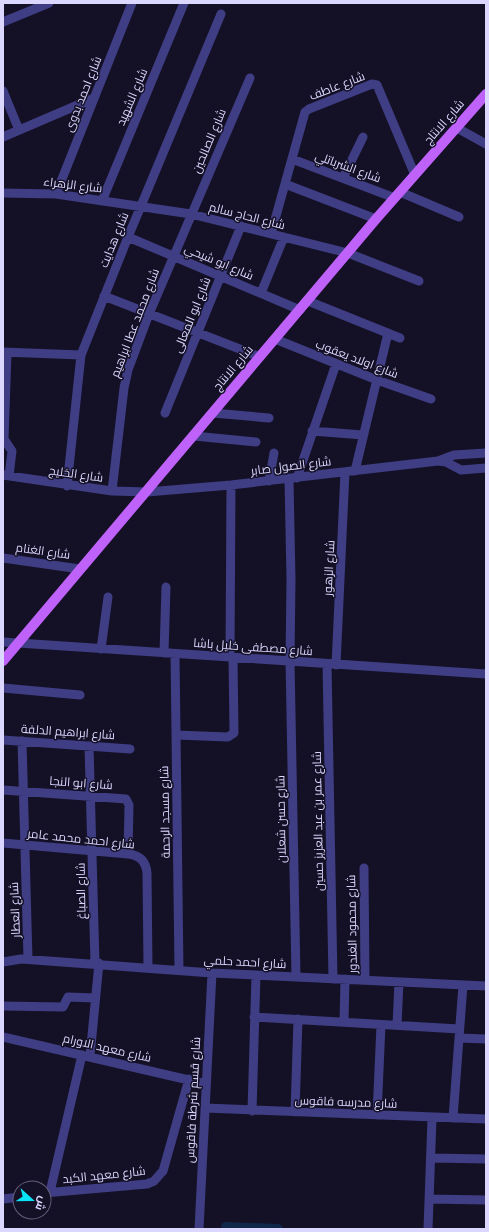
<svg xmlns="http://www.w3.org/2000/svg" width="489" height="1232" viewBox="0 0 489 1232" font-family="Figtree,Cairo,sans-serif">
<rect width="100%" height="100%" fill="#141026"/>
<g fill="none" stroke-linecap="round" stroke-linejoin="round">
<path stroke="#10274a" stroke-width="10" d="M226,1227L278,1229"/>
<path stroke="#3f3d83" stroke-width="9" d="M3,22L49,3
M3,91L19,130
M457,128L486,144
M3,137L94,98
M292,159L395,198
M343,178L363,137
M285,184L376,219
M400,192L459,217
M3,193L56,194L191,214L348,253
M56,194L132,3
M102,201L184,3
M271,234L305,112L309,109L372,84L377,85L415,175
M128,237L300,310
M348,253L419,281
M261,293L284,237
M104,296L260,357
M308,301L400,338
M275,339L377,380L431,399
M3,352L81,355
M7,353L4,439L12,451L9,476
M165,413L241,226
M213,413L269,418
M312,431L363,435
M194,436L256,442
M438,461L454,455L486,453
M355,471L388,333
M3,475L112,491L147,492L231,485L438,461L446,462L461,470L486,468
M297,478L336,364
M289,479L291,579L290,661L296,977
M269,481L274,453
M67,486L81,355L128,237L221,14
M112,491L124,388L128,370L149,314L250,78
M3,558L80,569
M3,642L486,674
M101,649L108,597
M164,653L166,587
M175,654L179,970
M230,657L231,485
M327,664L333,979
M336,665L345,472
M3,688L80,695
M176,735L228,737L234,733L233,657
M3,740L130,749
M22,741L28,959
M89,746L95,963
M3,790L126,799L129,805L128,854
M3,843L128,854C139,855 146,861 147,873L148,968
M364,868L365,979
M3,962L21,959L212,973L486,986
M3,1006L63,1007L68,997L95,998
M254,1017L459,1029
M344,1022L345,979
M397,1025L399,982
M3,1037L206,1084
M459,1038L486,1039
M90,1056L99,963
M205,1108L486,1119
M252,1111L256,975
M295,1112L298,1019
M377,1115L381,1025
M453,1118L463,985
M431,1158L486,1159
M50,1192L82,1055
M44,1193L147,1184L154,1181L163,1171L189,1079
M3,1199L20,1197
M429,1199L486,1200
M199,1229L212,973
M428,1229L432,1118"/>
<path stroke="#bf62fa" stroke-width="10" d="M3,661L376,219L486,94"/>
</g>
<g text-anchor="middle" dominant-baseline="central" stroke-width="3" stroke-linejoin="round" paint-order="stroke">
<g font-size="12" fill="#dbd7fe" stroke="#141026">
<text transform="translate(337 86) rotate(-21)">شارع عاطف</text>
<text transform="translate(83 94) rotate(-68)">شارع احمد بدوى</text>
<text transform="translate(132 97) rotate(-67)">شارع الشهيد</text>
<text transform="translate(444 122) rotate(-49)">شارع الانتاج</text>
<text transform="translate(209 141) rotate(-67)">شارع الصالحين</text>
<text transform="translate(348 167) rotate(20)">شارع الشرباتلي</text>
<text transform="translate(73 185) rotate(7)">شارع الزهراء</text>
<text transform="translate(247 216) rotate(14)">شارع الحاج سالم</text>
<text transform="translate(114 240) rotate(-68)">شارع هدايت</text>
<text transform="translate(219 262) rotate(23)">شارع ابو شيحي</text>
<text transform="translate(192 315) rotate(-68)">شارع ابو المعالى</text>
<text transform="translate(135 323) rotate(-69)">شارع محمد عطا ابراهيم</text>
<text transform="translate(357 359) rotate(21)">شارع اولاد يعقوب</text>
<text transform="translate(233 368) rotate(-50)">شارع الانتاج</text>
<text transform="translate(291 466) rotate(-7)">شارع الصول صابر</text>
<text transform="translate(76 474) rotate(8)">شارع الخليج</text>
<text transform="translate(43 551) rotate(8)">شارع الغنام</text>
<text transform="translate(329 568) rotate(-87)">شارع الزهور</text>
<text transform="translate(253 647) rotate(4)">شارع مصطفى خليل باشا</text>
<text transform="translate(68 732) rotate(4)">شارع ابراهيم الدلفة</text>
<text transform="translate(81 783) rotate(4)">شارع ابو النجا</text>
<text transform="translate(165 812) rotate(-91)">شارع مسجد الرحمة</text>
<text transform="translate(281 819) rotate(-91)">شارع حسن شعلان</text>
<text transform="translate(318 821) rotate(-91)">شارع عمر بن عبد العزيز حسين</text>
<text transform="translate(81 839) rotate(6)">شارع احمد محمد عامر</text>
<text transform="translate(81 891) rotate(-91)">شارع الصباغ</text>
<text transform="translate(15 910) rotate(-92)">شارع العطار</text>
<text transform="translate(352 924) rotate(-91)">شارع محمود الغندور</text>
<text transform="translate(245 962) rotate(3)">شارع احمد حلمي</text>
<text transform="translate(107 1048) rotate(13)">شارع معهد الاورام</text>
<text transform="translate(193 1100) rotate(-87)">شارع قسم شرطة فاقوس</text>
<text transform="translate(346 1102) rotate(2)">شارع مدرسه فاقوس</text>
<text transform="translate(104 1175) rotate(-6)">شارع معهد الكبد</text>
</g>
</g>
<rect width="489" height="1232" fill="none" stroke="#dbd7fe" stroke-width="8"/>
<g transform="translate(32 1200) rotate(111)"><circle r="19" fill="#141026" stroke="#64607c"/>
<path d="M0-3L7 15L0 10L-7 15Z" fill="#0ae2f6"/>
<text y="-6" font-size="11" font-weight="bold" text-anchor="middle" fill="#dbd7fe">ش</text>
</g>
</svg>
